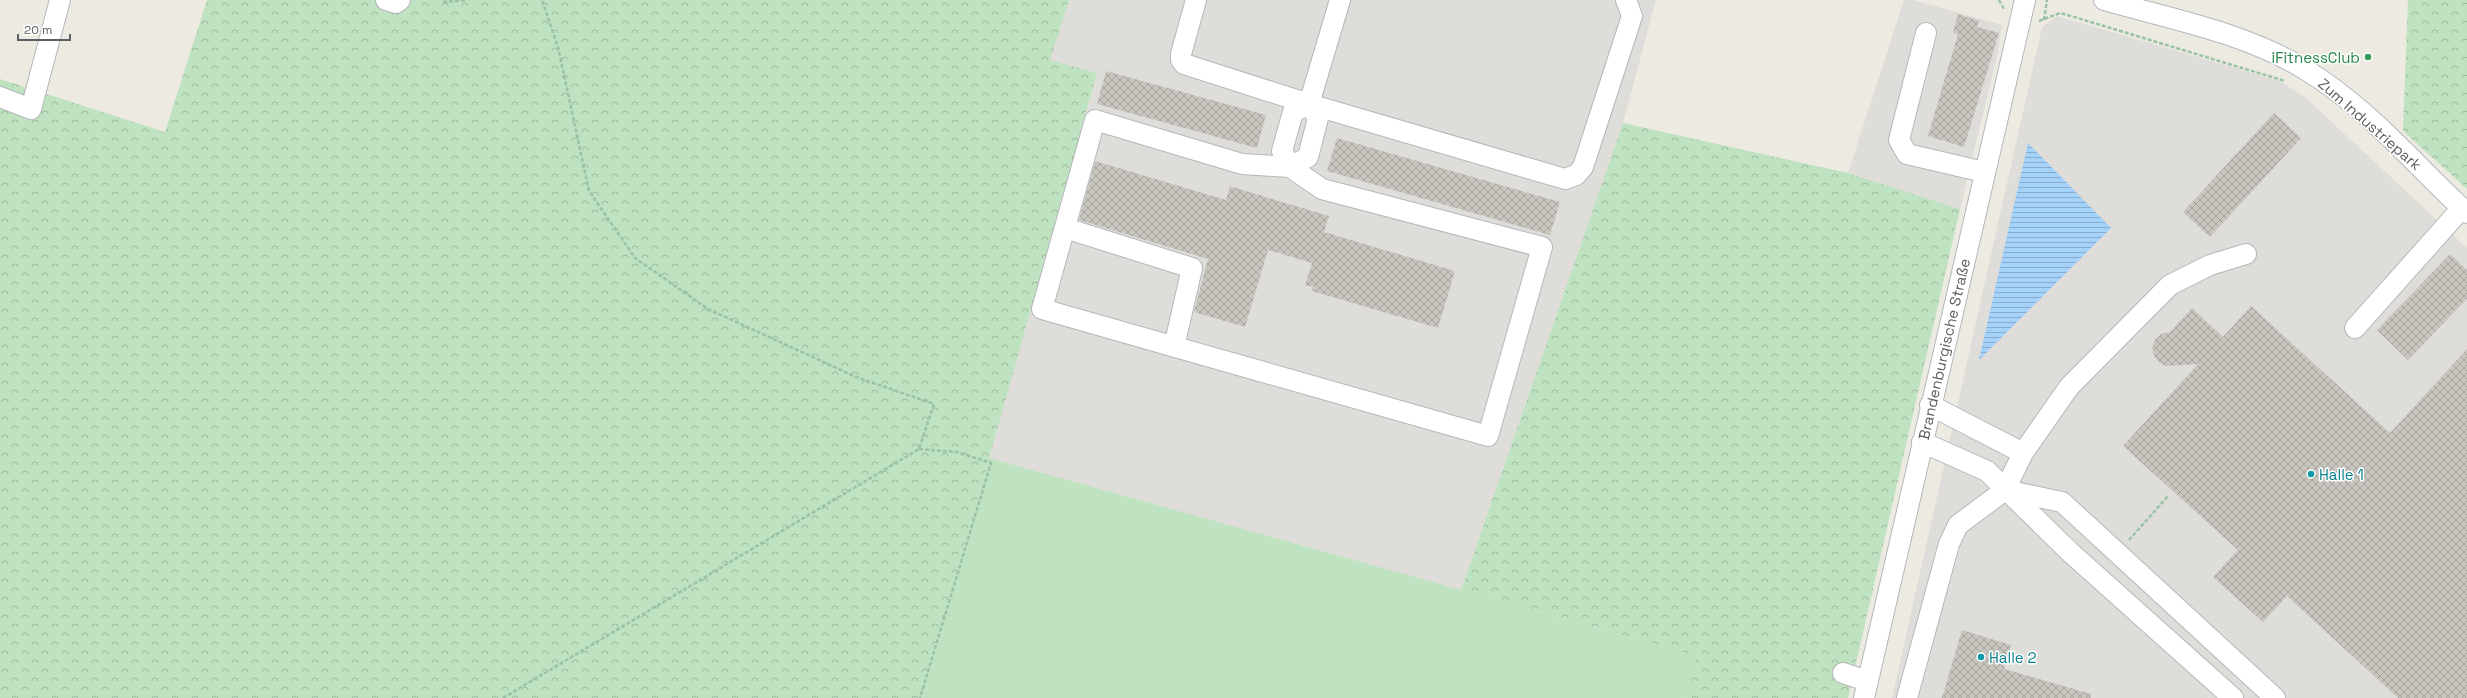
<svg xmlns="http://www.w3.org/2000/svg" width="2467" height="698" viewBox="0 0 2467 698" font-family="'Space Grotesk',sans-serif">
<defs>
<pattern id="forest-crowns" width="20" height="18" patternUnits="userSpaceOnUse"><rect width="20" height="18" fill="#bfe2c0"/><path d="M2 6a3 3 0 1 1 6 0M12 15a3 3 0 1 1 6 0" fill="none" stroke="#9eba9f"/></pattern>
<pattern id="water-rules" width="6" height="5" patternUnits="userSpaceOnUse"><rect width="6" height="5" fill="#a4d2f9"/><path d="M0 2.5h6" fill="none" stroke="#89aecd"/></pattern>
<pattern id="building-cross-hatch" width="8" height="8" patternUnits="userSpaceOnUse"><rect width="8" height="8" fill="#c9c6c0"/><path d="M0 0l8 8M0 8l8-8" fill="none" stroke="#a6a49f"/></pattern>
</defs>
<rect width="100%" height="100%" fill="#eceae1"/>
<path fill="#dfddd9" d="M1069,0H1656L1623,123L1461,590L989,458L1097,73L1050,60Z
M1904,0H1913L2002,25L1998,52L1960,209L1848,173Z
M2057,16L2280,81L2307,99L2467,248V698H1892L2042,27Z"/>
<path fill="#bfe2c0" d="M989,458L1698,656L1686,698H922Z"/>
<path fill="url(#forest-crowns)" d="M207,0H1069L1050,60L1097,73L922,698H0V79L165,132Z
M2408,0H2467V189L2403,131Z
M1623,123L1848,173L1960,209L1848,698H1686L1697,656L1461,590Z"/>
<path fill="url(#water-rules)" d="M2028,143L2111,228L1979,360Z"/>
<path fill="url(#building-cross-hatch)" d="M1958,14L1979,21L1977,27L1999,33L1964,147L1928,136L1958,34L1953,33Z
M1106,71L1266,115L1257,148L1097,104Z
M2274,113L2301,138L2210,237L2183,212Z
M1337,138L1560,202L1550,235L1327,171Z
M1095,161L1226,200L1230,186L1272,199L1329,216L1324,232L1455,271L1438,328L1312,291L1313,287L1305,285L1312,263L1268,250L1245,327L1194,312L1208,259L1079,220Z
M2450,254L2467,270V299L2408,360L2377,330Z
M2251,306L2390,433L2467,349V698H2398L2287,596L2263,622L2213,577L2238,550L2123,446L2198,364L2166,366L2159,362L2154,356L2152,348L2155,340L2161,334L2170,332L2192,308L2223,337Z
M1962,630L2011,645L2004,669L2091,694V698H1942Z"/>
<g fill="none" stroke-linecap="round" stroke-linejoin="round">
<defs>
<path id="minor" d="M386,0L396,3L400,0
M1196,0L1181,54V60L1184,64L1309,104L1565,179L1576,175L1583,167L1632,16L1626,0
M2104,0C2171,19 2246,33 2306,70C2367,107 2415,165 2467,213
M1926,33L1899,140L1907,154L1984,172
M0,97L31,109L60,0
M1309,104L1318,118L1308,157L1290,167L1282,151L1293,112L1309,104L1340,0
M1095,120L1242,164L1290,167L1322,189L1542,247L1488,436L1042,309Z
M1065,228L1192,268L1174,347
M2355,328L2462,208
M1930,405L2023,453
M1922,442L1987,471L2071,553L2233,698
M2005,490L2062,502L2275,698
M1843,673L1867,681
M1864,698L2025,0
M1907,698L1949,544L1958,525L2005,490L2023,453L2069,387L2170,285L2210,265L2246,254"/>
</defs>
<use href="#minor" stroke="#b4b7bb" stroke-width="22"/>
<path stroke="#99c2a6" stroke-width="2.5" stroke-dasharray="4 2" stroke-linecap="butt" d="M1999,0L2004,9
M443,2L467,0
M2044,20L2047,0
M2039,21L2060,13L2071,16L2285,81
M919,449L957,452L991,463L920,698
M2129,540L2168,496
M503,698L919,449L934,404L856,377L708,309L635,258L589,191L558,47L542,0"/>
<use href="#minor" stroke="#fff" stroke-width="20"/>
</g>
<circle fill="#2e9e5b" stroke="#fff" stroke-width="1.5" cx="2368" cy="57" r="4"/>
<g fill="#0f9aa8" stroke="#fff" stroke-width="1.5">
<circle cx="2311" cy="474" r="4"/>
<circle cx="1981" cy="657" r="4"/>
</g>
<g text-anchor="middle" dominant-baseline="central" stroke-width="3" stroke-linejoin="round" paint-order="stroke">
<g font-size="15" fill="#27864d" stroke="#fff" text-anchor="end">
<text x="2360" y="57">iFitnessClub</text>
</g>
<g font-size="15" fill="#5a5d61" stroke="#fff">
<text transform="translate(2370 124) rotate(41)">Zum Industriepark</text>
<text transform="translate(1944 349) rotate(-77)">Brandenburgische Straße</text>
</g>
<g font-size="15" fill="#0d838f" stroke="#fff" text-anchor="start">
<text x="2319" y="474">Halle 1</text>
<text x="1989" y="657">Halle 2</text>
</g>
</g>
<path d="M18 34v6h52v-6" fill="none" stroke="#5a5d61" stroke-width="2"/>
<text x="24" y="34" font-size="12" fill="#5a5d61" stroke="#ffffff" stroke-width="3" paint-order="stroke">20 m</text>
</svg>
